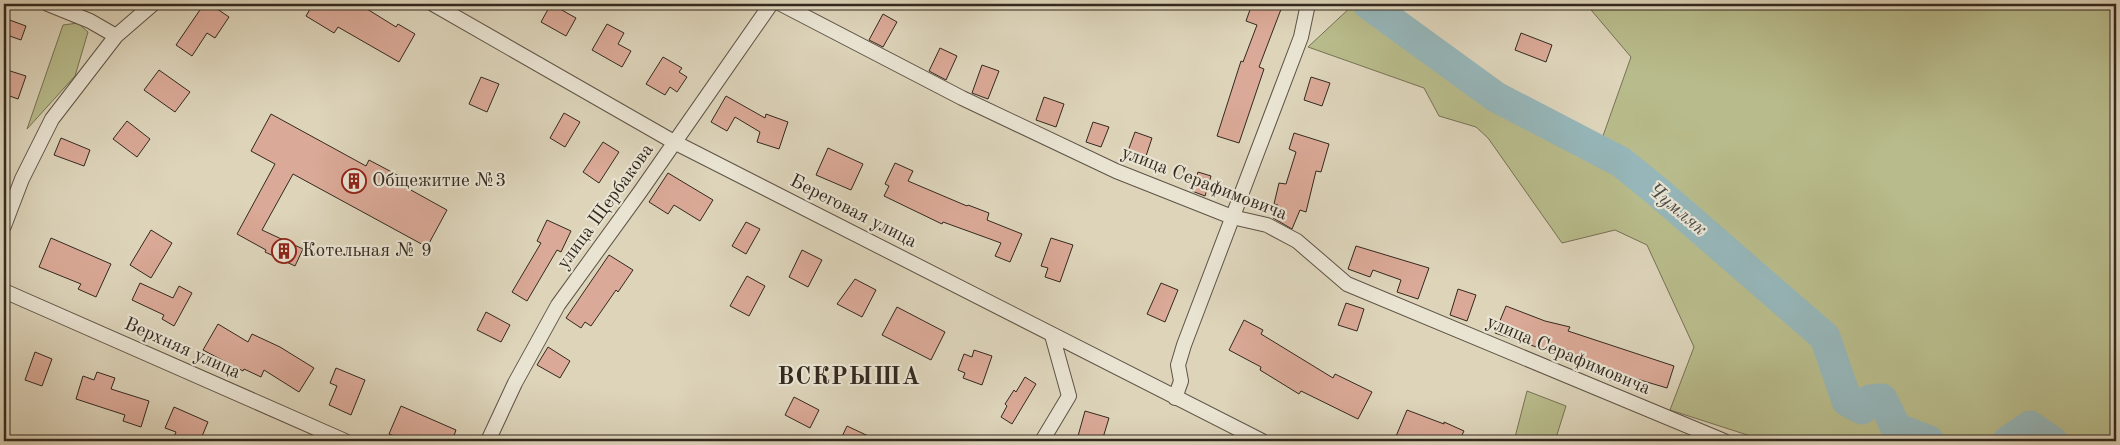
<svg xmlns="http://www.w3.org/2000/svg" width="2120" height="445" viewBox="0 0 2120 445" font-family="'Old Standard TT',serif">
<rect width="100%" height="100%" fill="#ddd4ba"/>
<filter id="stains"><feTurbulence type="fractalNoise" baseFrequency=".004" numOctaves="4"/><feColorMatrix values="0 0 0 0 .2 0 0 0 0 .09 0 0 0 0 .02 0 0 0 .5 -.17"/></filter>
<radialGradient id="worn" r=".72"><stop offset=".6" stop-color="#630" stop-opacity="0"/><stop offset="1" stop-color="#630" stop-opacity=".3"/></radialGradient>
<path fill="#b8bb8b" stroke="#767255" d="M1354,4L1435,55L1476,88L1481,85L1496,97L1598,150L1631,57L1586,4H2116V441H1766L1670,410L1694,347L1647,245L1615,230L1562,243L1488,138L1476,127L1439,116L1424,88L1308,47Z
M78,23L88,32L75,76L27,129L63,25Z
M1527,391L1566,406L1555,441H1514Z"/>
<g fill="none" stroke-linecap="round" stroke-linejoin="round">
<path stroke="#96b6b9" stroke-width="31" d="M1368,4L1496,97L1621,162L1658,192L1825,337L1847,401L1862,409L1870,400L1882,399L1896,428L1929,441
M2008,441L2030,426L2052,441"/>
</g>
<path fill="#daa997" stroke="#33291f" d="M204,4H210L229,17L215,38L207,33L192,56L176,45Z
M313,4H359L396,27L398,24L415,34L399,62L338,27L334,33L306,16Z
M551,4L576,18L566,36L541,22Z
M1252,4H1283L1259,67L1264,69L1239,143L1217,136L1241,61L1243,62L1257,25L1246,21Z
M883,14L897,22L883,47L869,40Z
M4,18L26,26L21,40L4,34Z
M607,24L624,33L618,44L631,51L622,67L592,50Z
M1521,33L1552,45L1546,62L1515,50Z
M940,48L957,56L946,80L929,71Z
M663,57L682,68L679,72L687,77L677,92L670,87L665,95L646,84Z
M982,65L999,71L988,99L972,93Z
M7,70L26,76L18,99L4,94V79Z
M159,70L190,92L175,112L144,90Z
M481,77L499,84L487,112L469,104Z
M1311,77L1330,83L1322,106L1304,100Z
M726,96L765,118L766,114L788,122L779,149L757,142L760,132L735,117L727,131L711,122Z
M1044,97L1064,104L1056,127L1036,120Z
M564,113L580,122L565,147L550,138Z
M271,114L366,166L369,160L403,178L400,184L447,210L427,247L293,174L262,230L303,249L295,266L265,252L266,250L237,234L275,164L251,151Z
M127,121L150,139L137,157L113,139Z
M1093,122L1109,127L1101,147L1086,142Z
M1135,132L1152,138L1143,165L1125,159Z
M1294,133L1329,144L1321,172L1316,171L1306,212L1300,210L1292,229L1273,218L1278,205L1274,204L1279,183L1286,184L1296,152L1289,149Z
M61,138L90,150L84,166L54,155Z
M603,142L619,152L599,183L583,172Z
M828,148L863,164L851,190L816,175Z
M895,163L913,171L908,181L967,206L968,205L989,213L987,220L1022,234L1010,262L995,256L1001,243L943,222L942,224L884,196L889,186L885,184Z
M1198,172L1211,176L1205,196L1192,191Z
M668,173L713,200L700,221L674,205L668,214L649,202Z
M547,220L571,231L561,252L557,250L527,301L512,292L541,243L537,241Z
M746,222L760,229L746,254L732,246Z
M151,230L172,243L151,278L130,265Z
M51,238L111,264L96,297L78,289L81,284L39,267Z
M1051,238L1073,245L1060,282L1045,277L1048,268L1041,266Z
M1356,246L1429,268L1418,299L1397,292L1401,280L1373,270L1370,277L1348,269Z
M802,250L822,260L808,287L789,277Z
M609,255L633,270L618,292L616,290L591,326L585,322L581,328L566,318Z
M747,276L765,286L749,316L730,306Z
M855,279L876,290L862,317L837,304Z
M140,283L173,298L179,286L192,293L174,326L162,319L164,315L132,300Z
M1161,283L1178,290L1165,322L1147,314Z
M1458,289L1476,295L1467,321L1450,315Z
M1346,303L1364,309L1357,331L1338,325Z
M1506,306L1545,321L1570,327L1568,331L1674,366L1667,388L1630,377L1627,386L1609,380L1611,376L1571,363L1572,359L1495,333Z
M897,307L945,332L931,360L882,335Z
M486,312L510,325L501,342L477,330Z
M1244,320L1263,330L1261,334L1333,378L1335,374L1372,392L1358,419L1301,391L1299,394L1260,370L1261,367L1229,350Z
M218,324L248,342L252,334L280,347L314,368L299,392L264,370L261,377L244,369L243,371L203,350Z
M548,347L570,361L560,378L537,365Z
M974,350L992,356L982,385L963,378L965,373L958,370L964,354L972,357Z
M35,352L52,359L42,386L25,380Z
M336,368L365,380L351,415L329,405L337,386L330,383Z
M97,372L115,378L111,389L149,401L141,427L123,421L125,415L76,399L83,376L94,380Z
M1025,377L1036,384L1012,424L1001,417L1007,406L1005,404L1014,390L1016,392Z
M794,397L819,410L810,428L785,415Z
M401,406L456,430L452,441H407L389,434Z
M174,407L208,422L200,441H172L176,432L165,428Z
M1407,410L1444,424V422L1464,431L1459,441H1394Z
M1085,411L1109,418L1102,441H1095L1078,436Z
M847,426L879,441H840Z"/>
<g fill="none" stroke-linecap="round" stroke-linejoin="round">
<defs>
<path id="street" d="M48,4L90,21L116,36
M433,4L674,142L1262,441
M781,4L962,98L1116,171L1232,217L1267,225L1297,241L1347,284L1724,441
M4,226L22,179L52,119L116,36L153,4
M4,291L345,441
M1175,398L1181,381L1178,365L1184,345L1301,37L1308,4
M488,441L515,383L558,305L640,192L771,4
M1042,441L1069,396L1052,335"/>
</defs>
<use href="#street" stroke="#5e5446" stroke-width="16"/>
<use href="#street" stroke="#e9e3d2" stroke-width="14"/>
</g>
<defs>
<symbol id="building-ring" viewBox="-11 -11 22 22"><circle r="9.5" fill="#e9e3d2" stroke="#8f2418" stroke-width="1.5"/><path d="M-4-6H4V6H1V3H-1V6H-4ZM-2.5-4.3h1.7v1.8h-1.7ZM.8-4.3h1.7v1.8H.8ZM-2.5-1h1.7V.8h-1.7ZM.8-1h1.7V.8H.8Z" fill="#8f2418"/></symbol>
</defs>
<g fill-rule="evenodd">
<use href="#building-ring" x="340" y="167" width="28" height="28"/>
<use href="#building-ring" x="270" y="237" width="28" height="28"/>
</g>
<g text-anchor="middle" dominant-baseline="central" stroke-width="4.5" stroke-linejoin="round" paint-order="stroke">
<g font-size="19" fill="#33291f" stroke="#e9e3d2" text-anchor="start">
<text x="372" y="181">Общежитие №3</text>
<text x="302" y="251">Котельная № 9</text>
</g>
<g font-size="19" fill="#33291f" stroke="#e9e3d2">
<text transform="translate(1204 184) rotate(21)">улица Серафимовича</text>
<text transform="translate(606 207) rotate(-54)">улица Щербакова</text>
<text transform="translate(853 212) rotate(27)">Береговая улица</text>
<text transform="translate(182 349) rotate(24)">Верхняя улица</text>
<text transform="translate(1568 356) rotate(23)">улица Серафимовича</text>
</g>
<g font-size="20" font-style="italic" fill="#4c4c46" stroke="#e9e3d2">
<text transform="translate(1677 210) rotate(40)">Чумляк</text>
</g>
<g font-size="24" font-weight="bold" letter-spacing="1" fill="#33291f" stroke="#e9e3d2">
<text x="849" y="378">ВСКРЫША</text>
</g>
</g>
<rect width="2120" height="445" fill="none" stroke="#ddd4ba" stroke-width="20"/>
<rect x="5" y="5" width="2110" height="435" fill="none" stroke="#33291f" stroke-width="2.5"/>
<rect x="10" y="10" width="2100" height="425" fill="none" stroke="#33291f"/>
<rect width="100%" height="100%" filter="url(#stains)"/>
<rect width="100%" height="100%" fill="url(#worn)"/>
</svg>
